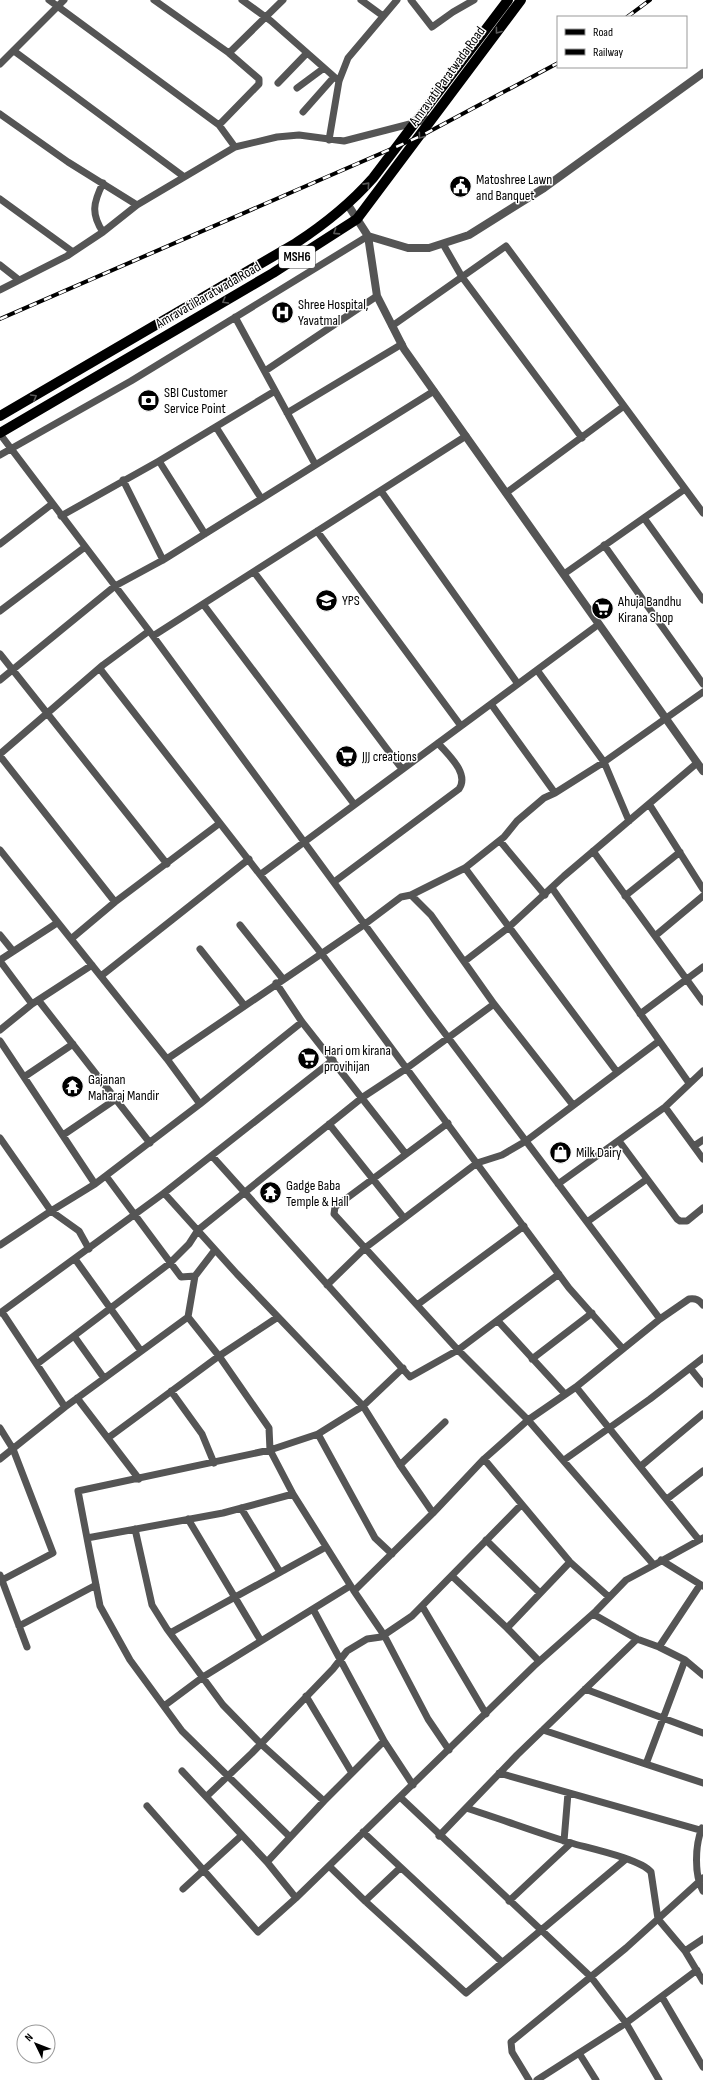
<svg xmlns="http://www.w3.org/2000/svg" width="703" height="2080" viewBox="0 0 703 2080" font-family="'Sofia Sans Condensed',sans-serif">
<rect width="100%" height="100%" fill="#fff"/>
<g fill="none" stroke-linecap="round" stroke-linejoin="round">
<path stroke="#555" stroke-width="7" d="M49,0L219,125L235,147
M154,0L229,53L259,79V84L219,125
M242,0L271,21L339,81
M361,0L383,16
M411,0L432,27L453,12L474,0
M14,51L183,176
M229,53L283,0
M0,64L64,0
M278,83L307,53
M297,88L324,68
M303,112L334,77
M0,114L68,162L137,205
M329,140L339,81L348,58L397,0
M103,183C93,203 91,214 103,232
M0,199L73,252
M443,244L462,277L582,438
M0,265L19,280
M0,290L67,256L103,232L137,205L235,147L277,137L299,135L344,141L433,118
M235,317L315,464
M392,326L506,246L703,513
M265,371L377,296
M287,413L402,344
M216,427L261,498
M0,434L153,636L431,1015L660,1319
M0,455L131,381L368,236
M159,461L205,534
M123,480L163,560
M381,491L518,684
M506,493L624,406
M61,516L159,461L275,391
M644,518L703,600
M317,531L461,726
M0,544L52,504
M604,545L703,684
M254,572L402,769
M564,574L685,489
M203,604L354,804
M0,611L85,547
M153,636L466,436
M0,654L167,864
M100,669L321,953L569,1288L623,1349
M537,670L604,762L629,821
M0,680L115,586L163,560L434,391
M491,704L555,793
M0,754L103,665L149,631
M0,756L115,902
M649,804L703,889
M500,841L545,895
M0,850L71,939L115,902L220,823
M593,851L703,1002
M465,868L617,1072
M261,874L599,624
M334,882L459,789C470,773 447,754 438,743
M552,888L689,1083
M411,895L465,868L504,837L517,821L544,798L555,793L604,762L703,692
M625,896L680,852
M240,925L283,979
M0,935L13,951
M655,936L703,896
M71,939L167,1059L200,1104
M200,949L244,1005
M0,960L57,923
M0,961L32,1004
M465,961L509,927L564,876L697,763
M101,976L249,859
M276,983L302,1022L405,1153
M39,1001L150,1143
M640,1014L703,967
M0,1030L32,1004L92,965
M0,1041L95,1184
M167,1059L365,924L401,897L411,895L431,915L494,1004L573,1105
M24,1077L73,1044
M665,1107L703,1159
M448,1123L335,1207L334,1214L458,1350L528,1420L576,1387L660,1319L689,1299C696,1298 699,1300 703,1305
M329,1124L404,1218
M63,1135L116,1099
M0,1138L51,1211L79,1231L89,1249
M619,1141L677,1219L680,1221H687L703,1208
M694,1146L703,1140
M212,1156L410,1377L458,1350L559,1274
M106,1176L181,1277L195,1276L188,1317L219,1356L269,1428L270,1450L293,1494L354,1591L384,1635L428,1719L449,1750
M558,1184L665,1107L703,1071
M164,1193L333,1060
M587,1222L647,1179
M0,1245L51,1211L95,1184L200,1104L302,1022
M75,1259L141,1351
M195,1276L215,1250
M327,1285L365,1248L477,1163L502,1155L526,1141L659,1041
M417,1305L524,1226
M2,1312L65,1407
M0,1313L164,1193L237,1274L363,1406L400,1465L433,1513L484,1459L528,1420L654,1565L703,1538
M498,1321L565,1394
M74,1336L104,1378
M532,1359L592,1313
M37,1364L170,1263L189,1244L198,1230L363,1097L407,1068L494,1004
M690,1368L703,1384
M576,1387L699,1540
M171,1391L202,1434L214,1463
M77,1398L139,1479
M0,1428L13,1449L53,1553L2,1580
M318,1434L375,1538L392,1554
M108,1438L219,1356L278,1317
M0,1459L65,1407L188,1317
M484,1459L570,1562L609,1597
M564,1460L650,1399L703,1358
M400,1465L445,1422
M641,1466L703,1414
M667,1499L703,1471
M241,1508L280,1572
M188,1519L261,1641
M135,1529L152,1605L167,1629L223,1705L261,1744L324,1801
M87,1538L223,1513L293,1494
M486,1540L540,1593
M661,1560L703,1586
M0,1575L27,1647
M452,1576L507,1628L539,1661
M354,1591L433,1513
M422,1606L486,1714
M313,1609L384,1741L413,1785
M593,1614L637,1639L659,1647L700,1585
M19,1626L96,1585
M507,1628L570,1562
M170,1633L326,1547
M659,1647L685,1660L703,1675
M585,1689L703,1733
M306,1696L352,1773
M164,1706L203,1677L350,1586
M543,1730L703,1783
M646,1764L685,1660
M182,1771L267,1862L296,1898
M499,1773L703,1831
M207,1796L252,1753L333,1669L347,1651L367,1639L381,1637L412,1616L521,1505
M400,1797L591,1977L626,2023L659,2080
M147,1806L258,1932L296,1898L534,1666L596,1611L626,1580L654,1565
M466,1808C501,1819 535,1832 571,1843C588,1848 641,1859 651,1872L658,1919L685,1951L703,1981
M702,1828C695,1845 694,1875 703,1891
M363,1832L502,1962
M439,1836L517,1755L637,1639
M290,1837L182,1731L130,1660L100,1606L78,1491L270,1450L318,1434L363,1406L403,1368
M564,1841L568,1793
M267,1862L324,1801L384,1741
M329,1866L365,1901L466,1993L626,1859
M183,1889L242,1835
M365,1901L400,1868
M509,1901L571,1843
M685,1951L703,1939
M662,1997L703,2067
M579,2053L596,2080
M529,2080L512,2052L511,2042L626,1948L703,1878
M537,2080L626,2023L697,1970"/>
<path stroke="#555" stroke-width="8" d="M348,205L368,236L377,296L404,349L703,771
M368,236L408,248H429L469,235L544,188L703,73"/>
<path stroke="#000" stroke-width="10" d="M0,416L296,243C325,224 350,204 373,178L508,0
M0,433L273,273L357,219L521,0"/>
<defs>
<path id="rail" d="M627,17L650,0
M0,319L421,136L558,63"/>
</defs>
<use href="#rail" stroke="#000" stroke-width="4"/>
<use href="#rail" stroke="#fff" stroke-width="2.5" stroke-dasharray="8" stroke-linecap="butt"/>
</g>
<defs><path id="oneway-chevron" d="M-2-3.5L2.5 0L-2 3.5" fill="none" stroke-width="1.6" stroke-linecap="round" stroke-linejoin="round"/></defs>
<g stroke="#595959">
<use href="#oneway-chevron" transform="translate(498 31) rotate(127)"/>
<use href="#oneway-chevron" transform="translate(421 136) rotate(126)"/>
<use href="#oneway-chevron" transform="translate(367 185) rotate(-48)"/>
<use href="#oneway-chevron" transform="translate(336 232) rotate(147)"/>
<use href="#oneway-chevron" transform="translate(225 301) rotate(150)"/>
<use href="#oneway-chevron" transform="translate(34 397) rotate(-30)"/>
</g>
<defs>
<symbol id="civic-disc" viewBox="-11 -11 22 22"><circle r="9.5" fill="#000" stroke="#fff"/><path d="M-.6-6.5H3V-4.5H.6V-3L4-1V1h2V6H-6V1h2V-1L-.6-3ZM-1.2 2.5V6h2.4V2.5Z" fill="#fff"/></symbol>
<symbol id="hospital-disc" viewBox="-11 -11 22 22"><circle r="9.5" fill="#000" stroke="#fff"/><path d="M-5-5h3v3.5h4V-5h3V5h-3V1.5h-4V5h-3Z" fill="#fff"/></symbol>
<symbol id="bank-disc" viewBox="-11 -11 22 22"><circle r="9.5" fill="#000" stroke="#fff"/><path d="M-6-4H6V4H-6ZM0-2.3a2.3 2.3 0 1 0 0 4.6a2.3 2.3 0 1 0 0-4.6Z" fill="#fff"/></symbol>
<symbol id="school-disc" viewBox="-11 -11 22 22"><circle r="9.5" fill="#000" stroke="#fff"/><path d="M0-5L7-2L0 1L-7-2ZM-4 1L0 2.5L4 1V4Q0 6-4 4Z" fill="#fff"/></symbol>
<symbol id="supermarket-disc" viewBox="-11 -11 22 22"><circle r="9.5" fill="#000" stroke="#fff"/><path d="M-6-5.5h2.5l.6 2H6L4.5 2H-2.5L-4.4-4H-6ZM-1.5 3.2a1.3 1.3 0 1 0 .1 0ZM3 3.2a1.3 1.3 0 1 0 .1 0Z" fill="#fff"/></symbol>
<symbol id="temple-disc" viewBox="-11 -11 22 22"><circle r="9.5" fill="#000" stroke="#fff"/><path d="M0-6L5-2H3V0L6.5 2.5H4V6H1.5V3h-3V6H-4V2.5H-6.5L-3 0V-2H-5Z" fill="#fff"/></symbol>
<symbol id="shop-disc" viewBox="-11 -11 22 22"><circle r="9.5" fill="#000" stroke="#fff"/><path d="M-5-2.5h2.3a2.7 3.5 0 0 1 5.4 0H5L5.5 6h-11ZM-1.5-2.5h3a1.5 2.3 0 0 0-3 0Z" fill="#fff"/></symbol>
</defs>
<g fill-rule="evenodd">
<use href="#civic-disc" x="448" y="174" width="25" height="25"/>
<use href="#hospital-disc" x="270" y="300" width="25" height="25"/>
<use href="#bank-disc" x="136" y="388" width="25" height="25"/>
<use href="#school-disc" x="314" y="588" width="25" height="25"/>
<use href="#supermarket-disc" x="590" y="596" width="25" height="25"/>
<use href="#supermarket-disc" x="334" y="744" width="25" height="25"/>
<use href="#supermarket-disc" x="296" y="1046" width="25" height="25"/>
<use href="#temple-disc" x="60" y="1074" width="25" height="25"/>
<use href="#shop-disc" x="548" y="1140" width="25" height="25"/>
<use href="#temple-disc" x="258" y="1180" width="25" height="25"/>
</g>
<g text-anchor="middle" dominant-baseline="central" stroke-width="3" stroke-linejoin="round" paint-order="stroke">
<rect fill="#fff" stroke="#4c4c4c" stroke-width="1" x="279" y="246" width="36" height="22" rx="3"/>
<g font-size="13" font-weight="bold" fill="#000">
<text x="297" y="257">MSH6</text>
</g>
<g font-size="14" fill="#000" stroke="#fff">
<text transform="translate(447 76) rotate(-54)">Amravati Paratwada Road</text>
<text transform="translate(208 295) rotate(-30)">Amravati Paratwada Road</text>
</g>
<g font-size="14" fill="#000" stroke="#fff" text-anchor="start">
<text x="476" y="179">Matoshree Lawn<tspan x="476" dy="16">and Banquet</tspan></text>
<text x="298" y="304">Shree Hospital,<tspan x="298" dy="16">Yavatmal</tspan></text>
<text x="164" y="392">SBI Customer<tspan x="164" dy="16">Service Point</tspan></text>
<text x="342" y="600">YPS</text>
<text x="618" y="601">Ahuja Bandhu<tspan x="618" dy="16">Kirana Shop</tspan></text>
<text x="362" y="756">JJJ creations</text>
<text x="324" y="1050">Hari om kirana<tspan x="324" dy="16">provihijan</tspan></text>
<text x="88" y="1079">Gajanan<tspan x="88" dy="16">Maharaj Mandir</tspan></text>
<text x="576" y="1152">Milk Dairy</text>
<text x="286" y="1185">Gadge Baba<tspan x="286" dy="16">Temple &amp; Hall</tspan></text>
</g>
</g>
<rect x="557" y="16" width="130" height="52" fill="#ffffff" stroke="#999999"/>
<rect x="565" y="29" width="20" height="6" fill="#000000" stroke="#999999"/>
<text x="593" y="36" font-size="12" fill="#000000">Road</text>
<rect x="565" y="49" width="20" height="6" fill="#000000" stroke="#999999"/>
<text x="593" y="56" font-size="12" fill="#000000">Railway</text>
<g transform="translate(36 2044) rotate(313)"><circle r="19" fill="#ffffff" stroke="#999999"/>
<path d="M0-3L7 15L0 10L-7 15Z" fill="#000000"/>
<text y="-6" font-size="11" font-weight="bold" text-anchor="middle" fill="#000000">N</text>
</g>
</svg>
